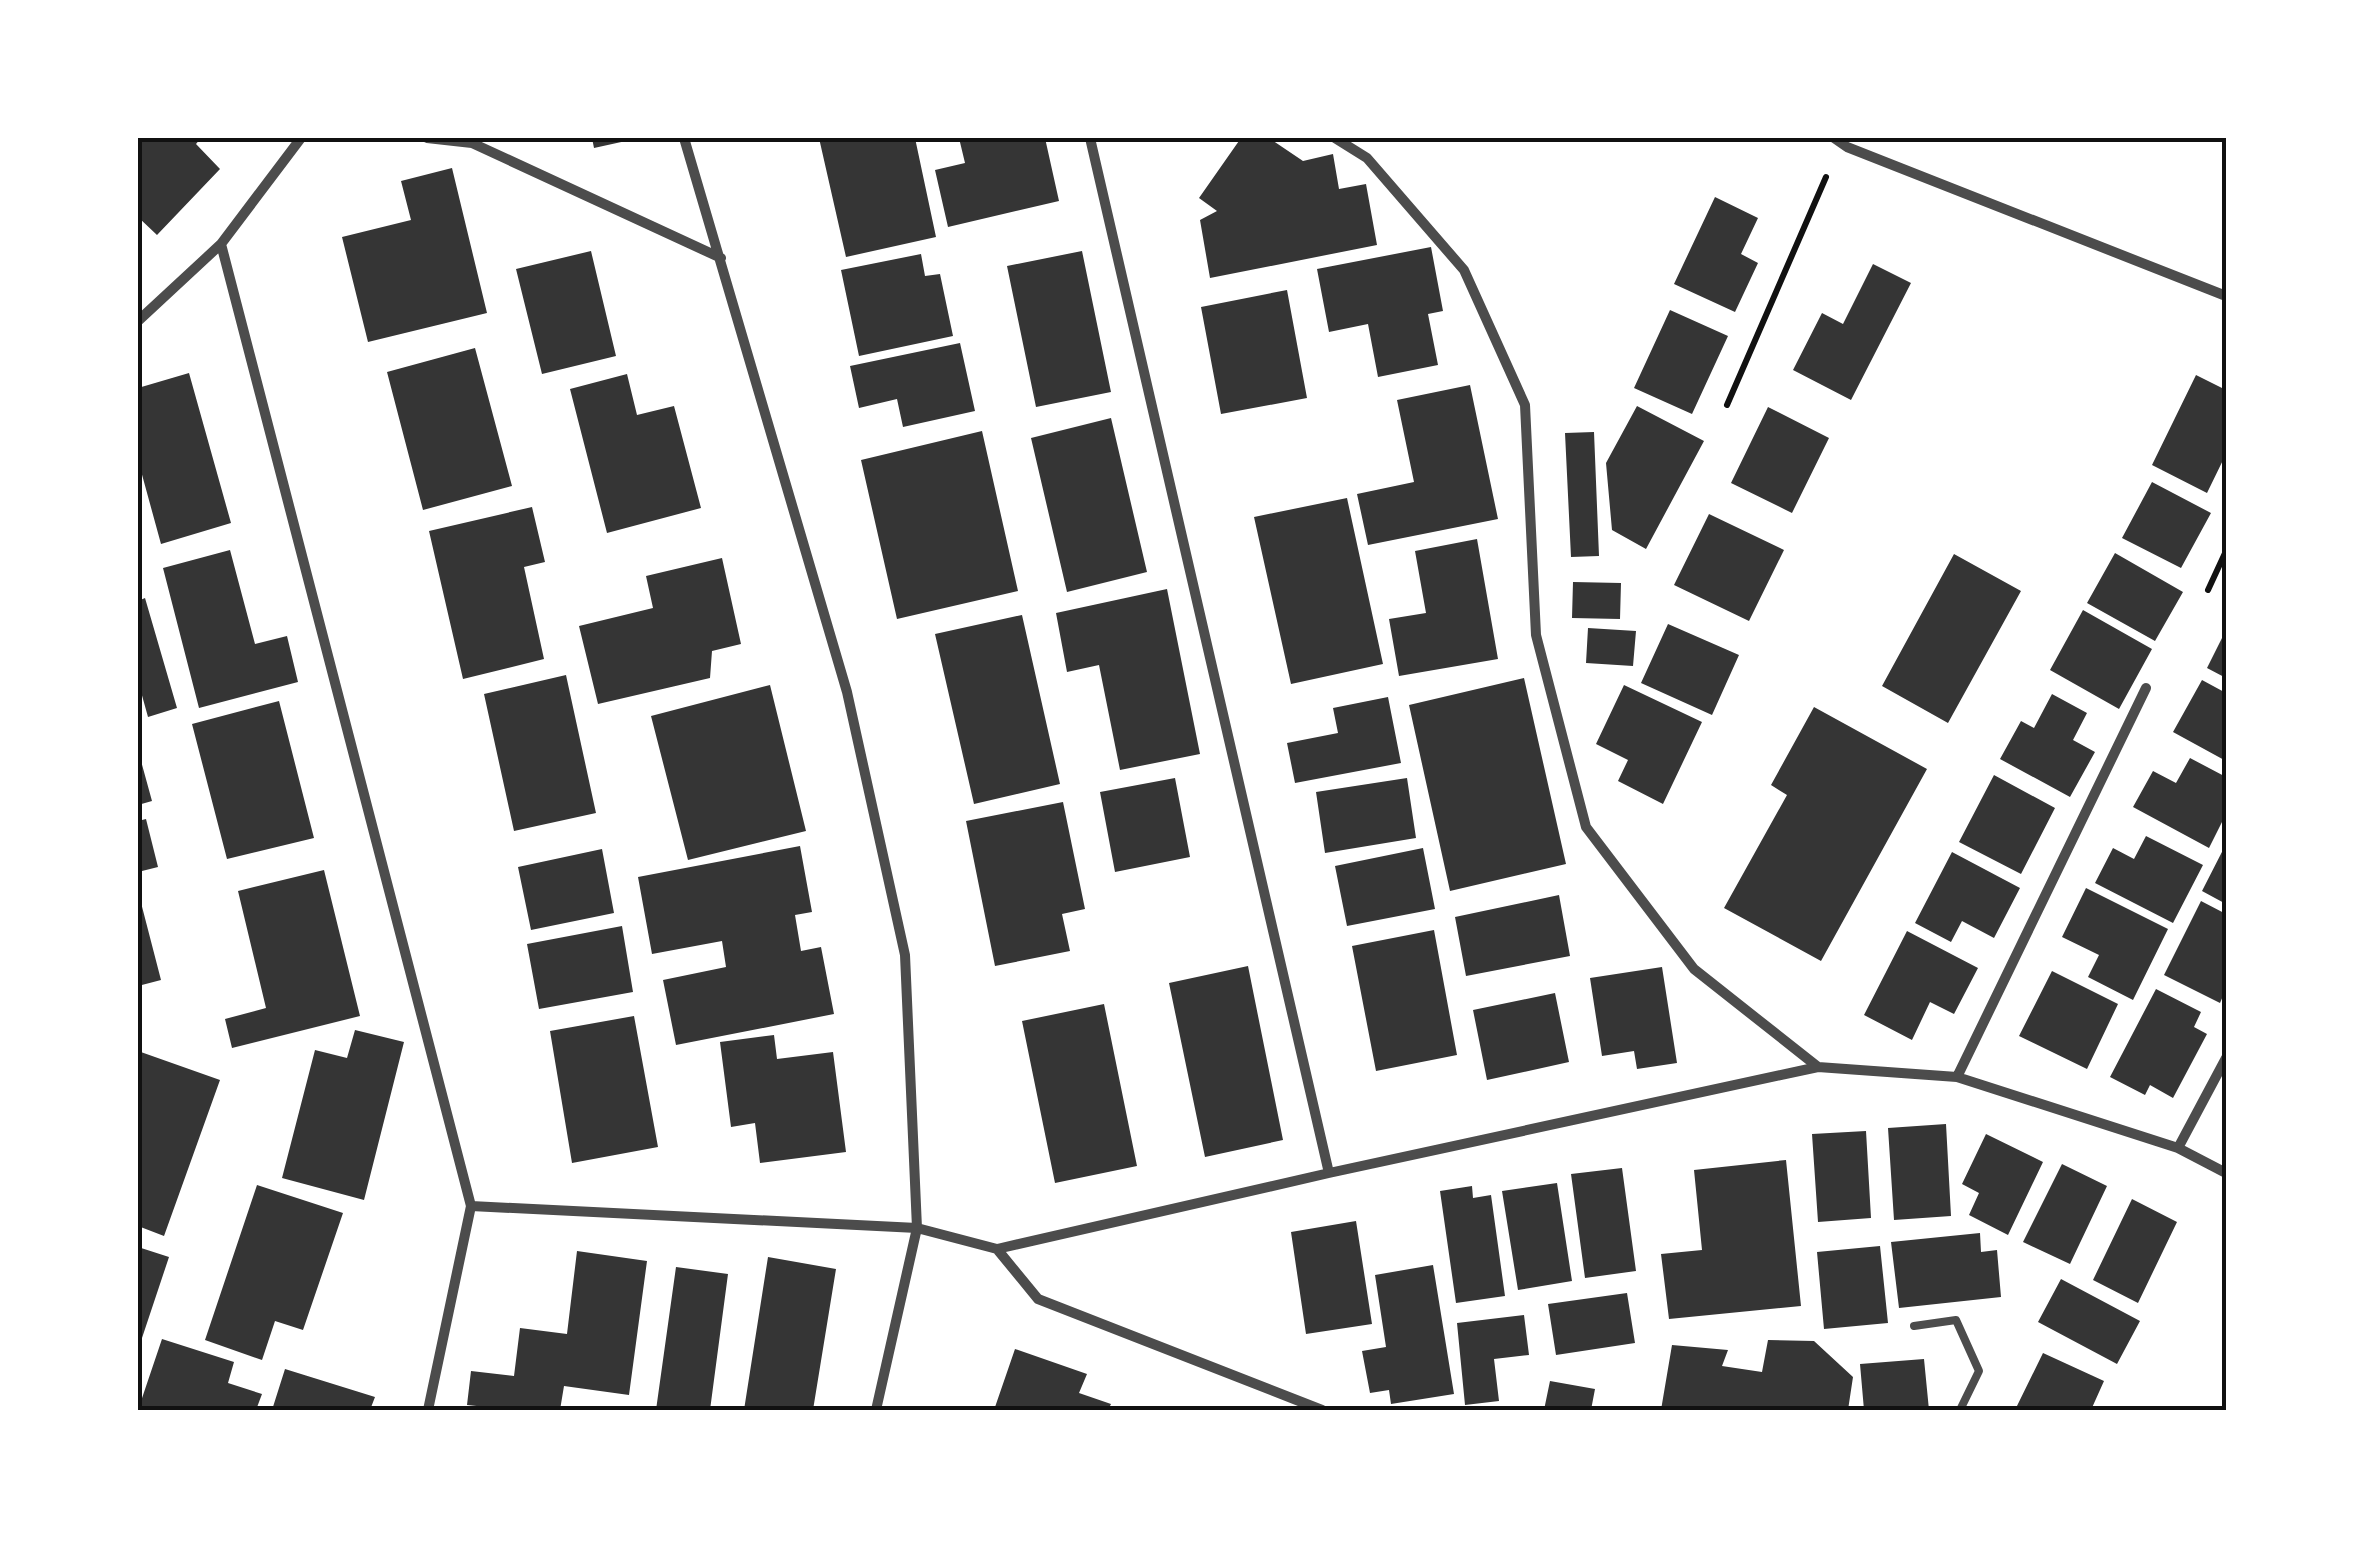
<svg xmlns="http://www.w3.org/2000/svg" width="2364" height="1548" viewBox="0 0 2364 1548" font-family="'Archivo Narrow',sans-serif">
<rect width="100%" height="100%" fill="#fff"/>
<path fill="#353535" d="M139,138H201L196,144L220,169L157,235L138,217Z
M592,138H635V139L594,148Z
M819,138H915L936,237L846,257Z
M959,138H1045L1059,201L948,227L935,170L965,163Z
M1241,138H1269L1303,161L1333,154L1339,189L1366,184L1377,245L1210,278L1200,220L1217,211L1199,198Z
M452,168L487,313L368,342L342,237L411,220L401,181Z
M1715,197L1758,218L1741,254L1758,263L1735,312L1674,284Z
M1431,247L1443,311L1428,314L1438,365L1378,377L1368,324L1329,332L1317,269Z
M591,251L616,356L542,374L516,269Z
M1082,251L1111,392L1036,407L1007,266Z
M921,254L925,276L940,274L953,336L859,356L841,270Z
M1873,264L1911,283L1851,400L1793,370L1822,313L1843,324Z
M1287,290L1307,398L1221,414L1201,307Z
M1670,310L1728,336L1692,414L1634,388Z
M960,343L975,411L903,427L897,399L859,408L850,366Z
M475,348L512,486L423,510L387,372Z
M189,373L231,523L161,544L138,460V388Z
M627,374L637,415L674,406L701,508L607,533L570,389Z
M2196,375L2226,390V454L2207,493L2152,465Z
M1470,385L1498,519L1368,545L1357,494L1414,482L1397,400Z
M1637,406L1704,441L1646,549L1612,530L1606,463Z
M1768,407L1829,438L1792,513L1731,483Z
M1111,418L1147,572L1067,592L1031,438Z
M982,431L1018,591L897,619L861,460Z
M1594,432L1599,556L1571,557L1565,433Z
M2152,482L2211,513L2181,568L2122,538Z
M1347,498L1383,664L1291,684L1254,517Z
M532,507L545,562L524,567L544,659L463,679L429,531Z
M1709,514L1784,550L1749,621L1674,585Z
M1477,539L1498,659L1399,676L1389,619L1426,613L1415,551Z
M230,550L255,644L287,636L298,682L199,708L163,568Z
M2115,553L2183,592L2155,641L2087,603Z
M1954,554L2021,591L1948,723L1882,686Z
M722,558L741,644L712,651L710,678L598,704L579,626L653,608L646,576Z
M1573,582L1621,583L1620,619L1572,618Z
M1167,589L1200,754L1120,770L1099,665L1067,672L1056,613Z
M145,598L177,708L148,717L138,681V601Z
M2083,610L2152,649L2119,709L2050,670Z
M1022,615L1060,784L974,804L935,634Z
M1668,624L1739,655L1712,715L1641,683Z
M1588,628L1636,631L1633,666L1586,663Z
M2226,630V678L2207,668Z
M566,675L596,813L514,831L484,694Z
M1524,678L1566,864L1450,891L1409,705Z
M2202,680L2226,693V761L2173,732Z
M770,685L806,831L688,860L651,716Z
M1624,685L1702,722L1663,804L1618,781L1628,760L1596,744Z
M2052,694L2087,713L2073,740L2095,752L2070,797L2000,759L2021,721L2034,728Z
M1388,697L1401,763L1295,783L1287,743L1338,733L1333,708Z
M279,701L314,838L227,859L192,724Z
M1814,707L1927,769L1821,961L1724,908L1787,795L1771,785Z
M138,750L152,801L138,805Z
M2190,758L2226,777V814L2209,848L2133,807L2153,771L2176,783Z
M1994,775L2055,808L2021,874L1959,842Z
M1175,778L1190,857L1115,872L1100,792Z
M1407,778L1416,838L1325,853L1316,792Z
M1063,802L1085,909L1062,914L1070,951L995,966L966,821Z
M146,819L158,867L138,872V821Z
M2146,836L2203,865L2173,923L2095,883L2113,848L2134,859Z
M2226,844V904L2202,891Z
M800,846L812,912L795,915L801,951L821,947L834,1014L676,1045L663,980L726,967L722,941L652,954L638,877Z
M1423,848L1435,909L1347,926L1335,866Z
M602,849L614,913L531,930L518,867Z
M1952,852L2020,888L1994,938L1962,921L1951,942L1915,923Z
M324,870L360,1016L232,1048L225,1019L266,1008L238,891Z
M2086,888L2168,929L2133,1000L2088,977L2099,955L2062,937Z
M139,895L161,980L138,986V896Z
M1559,895L1570,956L1466,976L1455,917Z
M2201,901L2226,914V989L2220,1003L2164,975Z
M622,926L633,992L539,1009L527,944Z
M1434,930L1457,1055L1376,1071L1352,946Z
M1907,931L1978,968L1954,1014L1930,1002L1912,1040L1864,1015Z
M1248,966L1283,1140L1205,1157L1169,983Z
M1662,967L1677,1063L1637,1069L1634,1051L1602,1056L1590,978Z
M2052,971L2118,1004L2087,1069L2019,1036Z
M2156,989L2201,1012L2194,1027L2207,1034L2173,1098L2150,1085L2145,1095L2110,1077Z
M1555,993L1569,1062L1487,1080L1473,1010Z
M1104,1004L1137,1166L1055,1183L1022,1021Z
M634,1016L658,1147L572,1163L550,1031Z
M355,1030L404,1042L364,1200L282,1178L315,1050L347,1058Z
M774,1035L777,1059L833,1052L846,1152L760,1163L755,1123L731,1127L720,1042Z
M138,1051L220,1080L164,1236L138,1226Z
M1946,1124L1951,1216L1894,1220L1888,1128Z
M1866,1131L1871,1218L1818,1222L1812,1134Z
M1986,1134L2043,1162L2008,1235L1969,1215L1979,1193L1962,1184Z
M1786,1160L1801,1306L1669,1319L1661,1254L1702,1250L1694,1170Z
M2062,1164L2107,1186L2070,1264L2023,1242Z
M1622,1168L1636,1271L1585,1278L1571,1174Z
M1557,1183L1572,1281L1518,1290L1502,1191Z
M257,1185L343,1213L303,1330L275,1321L262,1360L205,1340Z
M1472,1186L1473,1198L1491,1195L1505,1296L1456,1303L1440,1191Z
M2132,1199L2177,1222L2138,1303L2093,1280Z
M1356,1221L1372,1324L1306,1334L1291,1232Z
M1980,1233L1981,1252L1997,1250L2001,1297L1899,1308L1891,1242Z
M1880,1246L1888,1323L1824,1329L1817,1252Z
M138,1247L169,1257L138,1350Z
M577,1251L647,1261L629,1395L564,1386L560,1410H514L467,1405L471,1371L514,1376L520,1328L567,1334Z
M768,1257L836,1269L813,1410H744Z
M1433,1265L1454,1394L1391,1404L1389,1390L1370,1393L1362,1351L1386,1347L1375,1275Z
M676,1267L728,1274L710,1410H656Z
M2061,1279L2140,1321L2117,1364L2038,1322Z
M1627,1293L1635,1343L1556,1355L1548,1304Z
M1524,1315L1529,1355L1494,1359L1499,1401L1465,1405L1457,1323Z
M162,1339L234,1362L228,1383L262,1394L256,1410H138Z
M1768,1340L1814,1341L1853,1377L1848,1410H1661L1672,1345L1728,1350L1722,1366L1762,1372Z
M1015,1349L1087,1374L1079,1393L1111,1404L1108,1410H994Z
M2043,1353L2104,1381L2091,1410H2015Z
M1924,1359L1929,1410H1864L1860,1364Z
M285,1369L375,1397L370,1410H272Z
M1550,1381L1595,1389L1591,1410H1544Z"/>
<g fill="none" stroke-linecap="round" stroke-linejoin="round">
<path stroke="#111" stroke-width="6" d="M1727,405L1826,177
M2208,590L2226,551"/>
<path stroke="#4c4c4c" stroke-width="8" d="M1914,1326L1956,1320L1979,1371L1960,1410"/>
<path stroke="#4c4c4c" stroke-width="10" d="M427,138L472,143L721,258
M684,138L847,692L905,955L917,1228L876,1410
M1090,138L1329,1173
M1335,138L1367,158L1464,270L1525,405L1536,635L1586,827L1694,969L1818,1067
M1834,138L1847,147L2226,296
M221,244L471,1206L428,1410
M138,321L221,244L301,138
M1957,1077L2146,688
M2178,1148L2226,1058
M471,1206L917,1228L997,1249L1329,1173L1818,1067L1957,1077L2178,1148L2226,1173
M997,1249L1038,1299L1322,1410"/>
</g>
<rect width="2364" height="1548" fill="none" stroke="#ffffff" stroke-width="280"/>
<rect x="140" y="140" width="2084" height="1268" fill="none" stroke="#111" stroke-width="4"/>
</svg>
